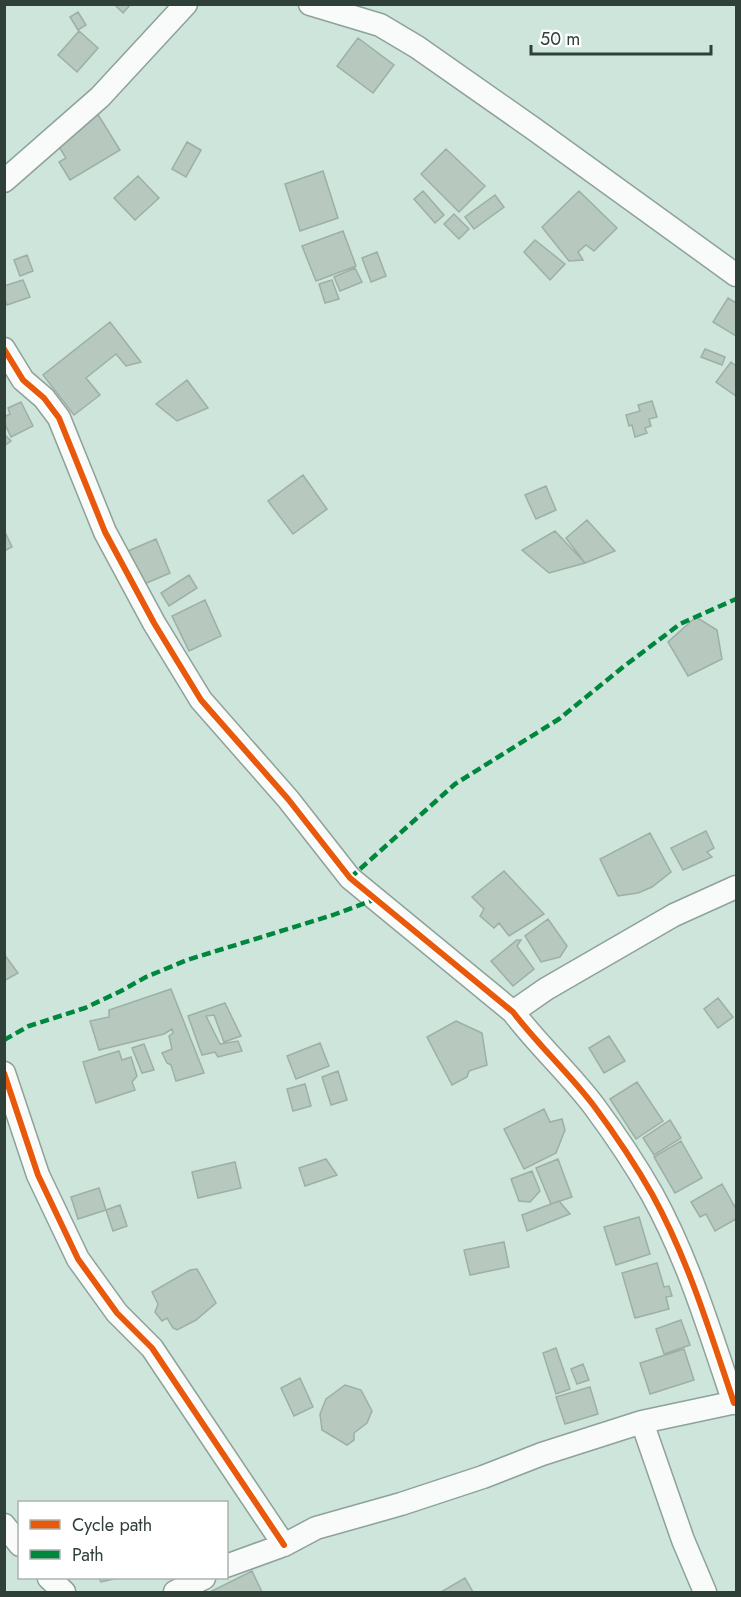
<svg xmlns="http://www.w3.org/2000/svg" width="741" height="1597" viewBox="0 0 741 1597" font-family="Jost,sans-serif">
<rect width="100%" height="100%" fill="#cde5db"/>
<path fill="#b7c8be" stroke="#9eafa5" stroke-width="1.5" d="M114,4H131L123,13Z
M78,12L86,25L78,30L70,17Z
M79,31L98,48L77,72L58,55Z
M358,38L394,65L373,93L337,66Z
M97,113L120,150L70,180L59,162L66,158L54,139Z
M187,142L201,150L186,177L172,169Z
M446,149L485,186L459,212L421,174Z
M323,171L338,218L300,231L285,184Z
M138,176L159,198L135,220L114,198Z
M423,191L444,215L435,223L414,199Z
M579,191L617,228L594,251L586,245L578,252L583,260L569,261L542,227Z
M495,195L504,207L474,229L465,217Z
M454,214L469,229L459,239L444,224Z
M343,231L356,266L316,281L302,246Z
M535,240L565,264L550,280L524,252Z
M377,252L386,276L371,282L362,258Z
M27,255L33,271L20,276L14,260Z
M355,268L362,282L340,291L334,277Z
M23,280L30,297L7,305L4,297V286Z
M332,280L339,299L325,303L319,284Z
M728,298L736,303V336L713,322Z
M110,322L141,362L126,366L116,354L86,378L100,395L74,415L43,375Z
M705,349L725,357L722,365L701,357Z
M731,362L736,366V396L716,382Z
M187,380L208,408L177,421L156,404Z
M652,401L657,417L649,419L651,426L645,428L647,433L635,437L632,425L629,426L626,415L640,411L638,405Z
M21,402L33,426L11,437L4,422V417L10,414L8,408Z
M4,434L11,441L4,446Z
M303,475L327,509L293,534L268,501Z
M546,486L556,510L536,519L525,495Z
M587,520L615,551L585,563L566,538Z
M4,530L12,547L4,551Z
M555,531L585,563L549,573L522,550Z
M156,539L170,573L142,585L128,551Z
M189,575L197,588L169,606L161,593Z
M205,600L221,636L189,651L172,616Z
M696,617L717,630L722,659L688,676L668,642Z
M706,831L714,848L707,852L712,857L683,870L671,848Z
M650,833L671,872L652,887L638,893L618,896L600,859Z
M504,871L544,914L509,936L499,923L494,928L480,916L484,909L472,897Z
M548,919L567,946L560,957L541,962L525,936Z
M517,940H521L517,946L534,969L513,986L491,961Z
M4,954L18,973L4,981Z
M171,989L204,1073L176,1081L171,1065L167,1063L162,1053L172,1049L169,1036L173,1033L172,1029L164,1034L99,1050L90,1021L109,1017V1010Z
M718,998L733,1017L718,1028L704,1009Z
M225,1003L241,1036L224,1042L214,1015L206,1016L220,1044L238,1041L242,1051L218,1057L215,1052L202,1055L188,1016Z
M456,1021L482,1033L487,1065L469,1071L467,1077L452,1085L427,1037Z
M609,1036L625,1061L604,1073L589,1048Z
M320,1043L329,1066L296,1079L287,1056Z
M144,1044L154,1070L142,1073L132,1048Z
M119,1051L122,1060L131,1057L137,1076L132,1082L135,1090L96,1103L83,1062Z
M338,1071L347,1100L331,1105L322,1077Z
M637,1082L663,1121L636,1139L610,1099Z
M305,1084L311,1106L293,1111L287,1089Z
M544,1109L550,1122L562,1119L565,1130L556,1153L524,1169L504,1129Z
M670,1120L681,1138L654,1155L643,1138Z
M681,1141L702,1178L675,1193L654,1157Z
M326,1159L337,1175L305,1186L299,1168Z
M558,1159L572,1197L551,1204L536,1168Z
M235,1162L241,1188L198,1198L192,1172Z
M532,1171L540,1191L530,1202L519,1201L511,1179Z
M722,1184L736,1209V1219L715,1231L706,1214L700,1217L691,1202Z
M99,1188L106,1210L78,1219L71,1197Z
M559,1201L570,1214L527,1231L522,1215Z
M120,1205L127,1226L113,1231L106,1210Z
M639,1217L650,1254L616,1265L604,1227Z
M504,1242L509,1267L470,1275L464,1250Z
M657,1263L664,1287L669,1286L672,1296L666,1297L669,1309L635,1318L622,1273Z
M197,1269L216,1303L196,1320L177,1330L173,1328L167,1318L162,1321L155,1312L158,1304L152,1292L190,1270Z
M681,1320L690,1345L664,1354L656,1329Z
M556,1348L570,1389L556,1394L543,1353Z
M684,1349L694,1380L650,1394L640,1363Z
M583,1364L589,1380L577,1384L571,1369Z
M300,1378L313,1407L294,1416L281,1388Z
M345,1385L361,1390L372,1411L367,1423L354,1433V1440L347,1445L322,1430L320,1414L326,1399Z
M590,1387L598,1414L565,1424L556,1397Z
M252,1571L262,1592H212V1591Z
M99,1578H118L101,1582Z
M465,1578L473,1592H441Z"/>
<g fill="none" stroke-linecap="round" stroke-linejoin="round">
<defs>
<path id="street" d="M310,4L380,25L417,47L534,129L736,275
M4,181L100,97L186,4
M4,349L23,380L44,398L59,418L105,532L154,623L201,700L288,799L350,878L513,1012C538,1045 569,1073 594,1106C614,1133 635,1164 652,1194C688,1259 710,1332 734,1403
M513,1012L546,989L674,915L736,887
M4,1073L38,1175L78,1259L117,1313L152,1348L284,1545
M642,1422L683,1540L705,1592
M4,1525L20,1545
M226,1566L284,1545L316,1528L401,1504L483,1477L542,1454L642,1422L736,1402
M49,1578L64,1592
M175,1592L204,1578"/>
</defs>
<use href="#street" stroke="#8ea19a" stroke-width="25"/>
<use href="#street" stroke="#f8fbfa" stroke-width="22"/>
<path stroke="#00873e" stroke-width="4.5" stroke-dasharray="9 4.5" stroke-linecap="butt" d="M350,878L455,784L559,719L623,667L680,624L736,599
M4,1040L29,1026L85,1008L121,991L146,977L187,960L333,915L376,899"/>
<defs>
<path id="cycleway" d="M4,349L23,380L44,398L59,418L105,532L154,623L201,700L288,799L350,878L513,1012C538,1045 569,1073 594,1106C614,1133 635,1164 652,1194C688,1259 710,1332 734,1403
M4,1073L38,1175L78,1259L117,1313L152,1348L284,1545"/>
</defs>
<use href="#cycleway" stroke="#fff" stroke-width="10"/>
<use href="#cycleway" stroke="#e8590c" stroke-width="6"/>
</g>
<rect width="741" height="1597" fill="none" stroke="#2f4039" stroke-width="12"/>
<rect x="18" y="1501" width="210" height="78" fill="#ffffff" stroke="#acb3b0" stroke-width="1.5"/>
<rect x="30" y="1520" width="30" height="9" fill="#e8590c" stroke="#acb3b0" stroke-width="1.5"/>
<text x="72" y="1531" font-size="18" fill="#2f4039">Cycle path</text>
<rect x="30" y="1550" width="30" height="9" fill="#00873e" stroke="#acb3b0" stroke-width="1.5"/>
<text x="72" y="1561" font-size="18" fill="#2f4039">Path</text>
<path d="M531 45v9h180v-9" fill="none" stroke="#2f4039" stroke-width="3"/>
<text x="540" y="45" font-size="18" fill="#2f4039" stroke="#ffffff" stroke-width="4.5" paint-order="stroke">50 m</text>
</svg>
